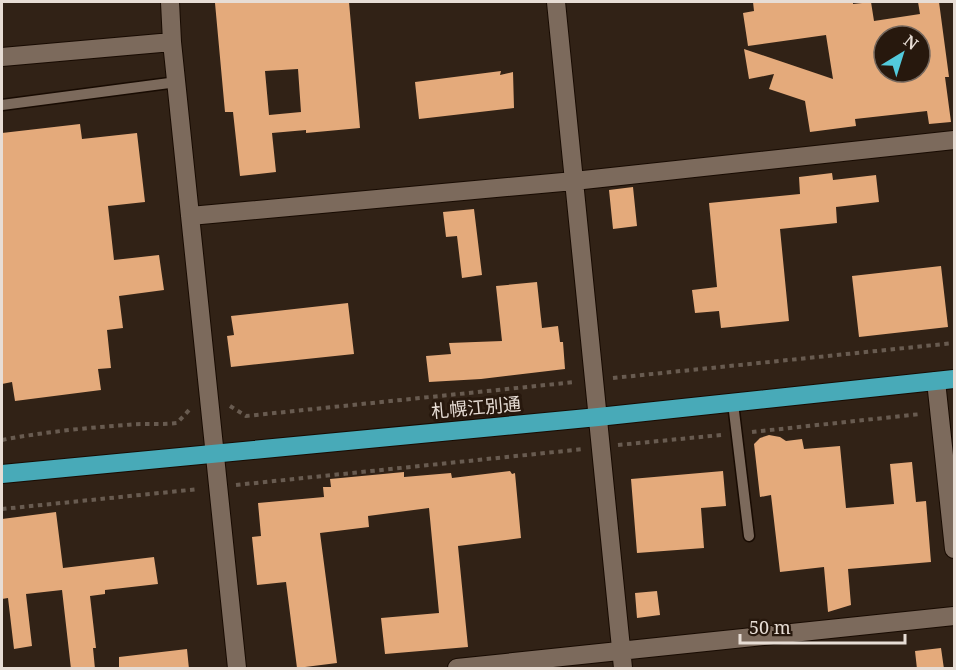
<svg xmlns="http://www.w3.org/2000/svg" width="956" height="670" viewBox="0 0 956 670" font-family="'Noto Serif','Noto Sans JP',serif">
<rect width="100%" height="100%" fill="#312216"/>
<path fill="#e4aa7b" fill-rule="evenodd" d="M229,2H349L360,128L306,133V130L272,133L276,172L240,176L233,112H225L215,3ZM298,69L301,112L269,115L265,71Z
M753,2H853V4L871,2L874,21L920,14L918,2H939L949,77H945L951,122L929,124L927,111L855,119L856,126L810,132L805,101L769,89L774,74L749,79L744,49L833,79L826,35L748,46L743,13L754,11ZM884,36H920V72H884Z
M501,71L500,75L513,72L514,108L419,119L415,82Z
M80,124L82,139L137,133L145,202L108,206L114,260L159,255L164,290L119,296L123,328L107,330L111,368L98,369L101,390L15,401L12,382L2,384V133Z
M832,173L833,180L876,175L879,202L836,207L837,223L780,229L789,321L721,328L719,311L695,313L692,290L717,287L709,203L800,194L799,177Z
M633,187L637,226L613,229L609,190Z
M474,209L482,275L462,278L457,236L446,237L443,212Z
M941,266L948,327L859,337L852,276Z
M537,282L542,328L558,326L560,342H563L565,369L481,379L429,382L426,356L451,354L449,343L502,341L496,286Z
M348,303L354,354L231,367L227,336L234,335L231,316Z
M769,435L780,437L786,441L802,439L804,449L840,446L846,508L894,504L890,464L912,462L916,502L926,501L931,562L848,569L851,605L828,612L824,567L780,572L771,495L760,497L754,444L760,438Z
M510,471L512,474L515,473L521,538L458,546L468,647L385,654L381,618L439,613L429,508L368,516L369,527L320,533L337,663L297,668L286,582L257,585L252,537L261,536L258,503L324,497L323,487H331L330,479L404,472V477L451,473L452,478Z
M723,471L726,506L701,508L704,548L637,553L631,479Z
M56,512L63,568L154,557L158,584L105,590V594L90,596L96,648H93L95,669H71L62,590L26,594L32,646L14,649L8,598L2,599V519Z
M657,591L660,615L637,618L635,593Z
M941,648L944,669H917L915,651Z
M187,649L189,669H119V657Z"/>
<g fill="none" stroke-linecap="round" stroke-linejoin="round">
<defs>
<path id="lane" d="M2,105L177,82
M733,403L749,536"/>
<path id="street" d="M170,2L172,42L237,668
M556,2L623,668
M2,57L172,42
M190,216L574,181L954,140
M936,381L954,549
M457,668L954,616"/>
<path id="highway" d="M2,474L598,417L954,379"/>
</defs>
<use href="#lane" stroke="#180b02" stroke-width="13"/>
<use href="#street" stroke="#180b02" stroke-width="20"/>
<use href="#highway" stroke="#180b02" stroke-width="20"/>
<path stroke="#685b50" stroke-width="4" stroke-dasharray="4.5 4.5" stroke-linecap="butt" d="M613,378L954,343
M230,406L246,416L575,382
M752,432L921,414
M2,440C43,432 85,428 126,425C143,423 160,425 177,423L191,408
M618,445L721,435
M236,485L584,449
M2,509L199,489"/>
<use href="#lane" stroke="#7c6a5c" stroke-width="10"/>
<use href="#street" stroke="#7c6a5c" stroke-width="18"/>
<use href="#highway" stroke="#48aab8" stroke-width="18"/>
</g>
<g text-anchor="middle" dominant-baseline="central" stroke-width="6" stroke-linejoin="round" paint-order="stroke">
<g font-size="18" fill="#e7ddd5" stroke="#27180d">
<text transform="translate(476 407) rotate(-5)">札幌江別通</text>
</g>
</g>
<rect width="956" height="670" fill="none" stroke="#e7ddd5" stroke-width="6"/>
<g transform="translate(902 54) rotate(38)"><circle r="28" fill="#27180d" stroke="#74675d" stroke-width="1.5"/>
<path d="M0-4.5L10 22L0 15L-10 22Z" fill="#53cadc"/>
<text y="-9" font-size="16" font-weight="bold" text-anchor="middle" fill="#e7ddd5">N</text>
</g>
<path d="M740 634v9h165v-9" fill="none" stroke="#e7ddd5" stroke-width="3"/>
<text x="749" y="634" font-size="18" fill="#e7ddd5" stroke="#27180d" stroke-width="4.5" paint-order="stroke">50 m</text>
</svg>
